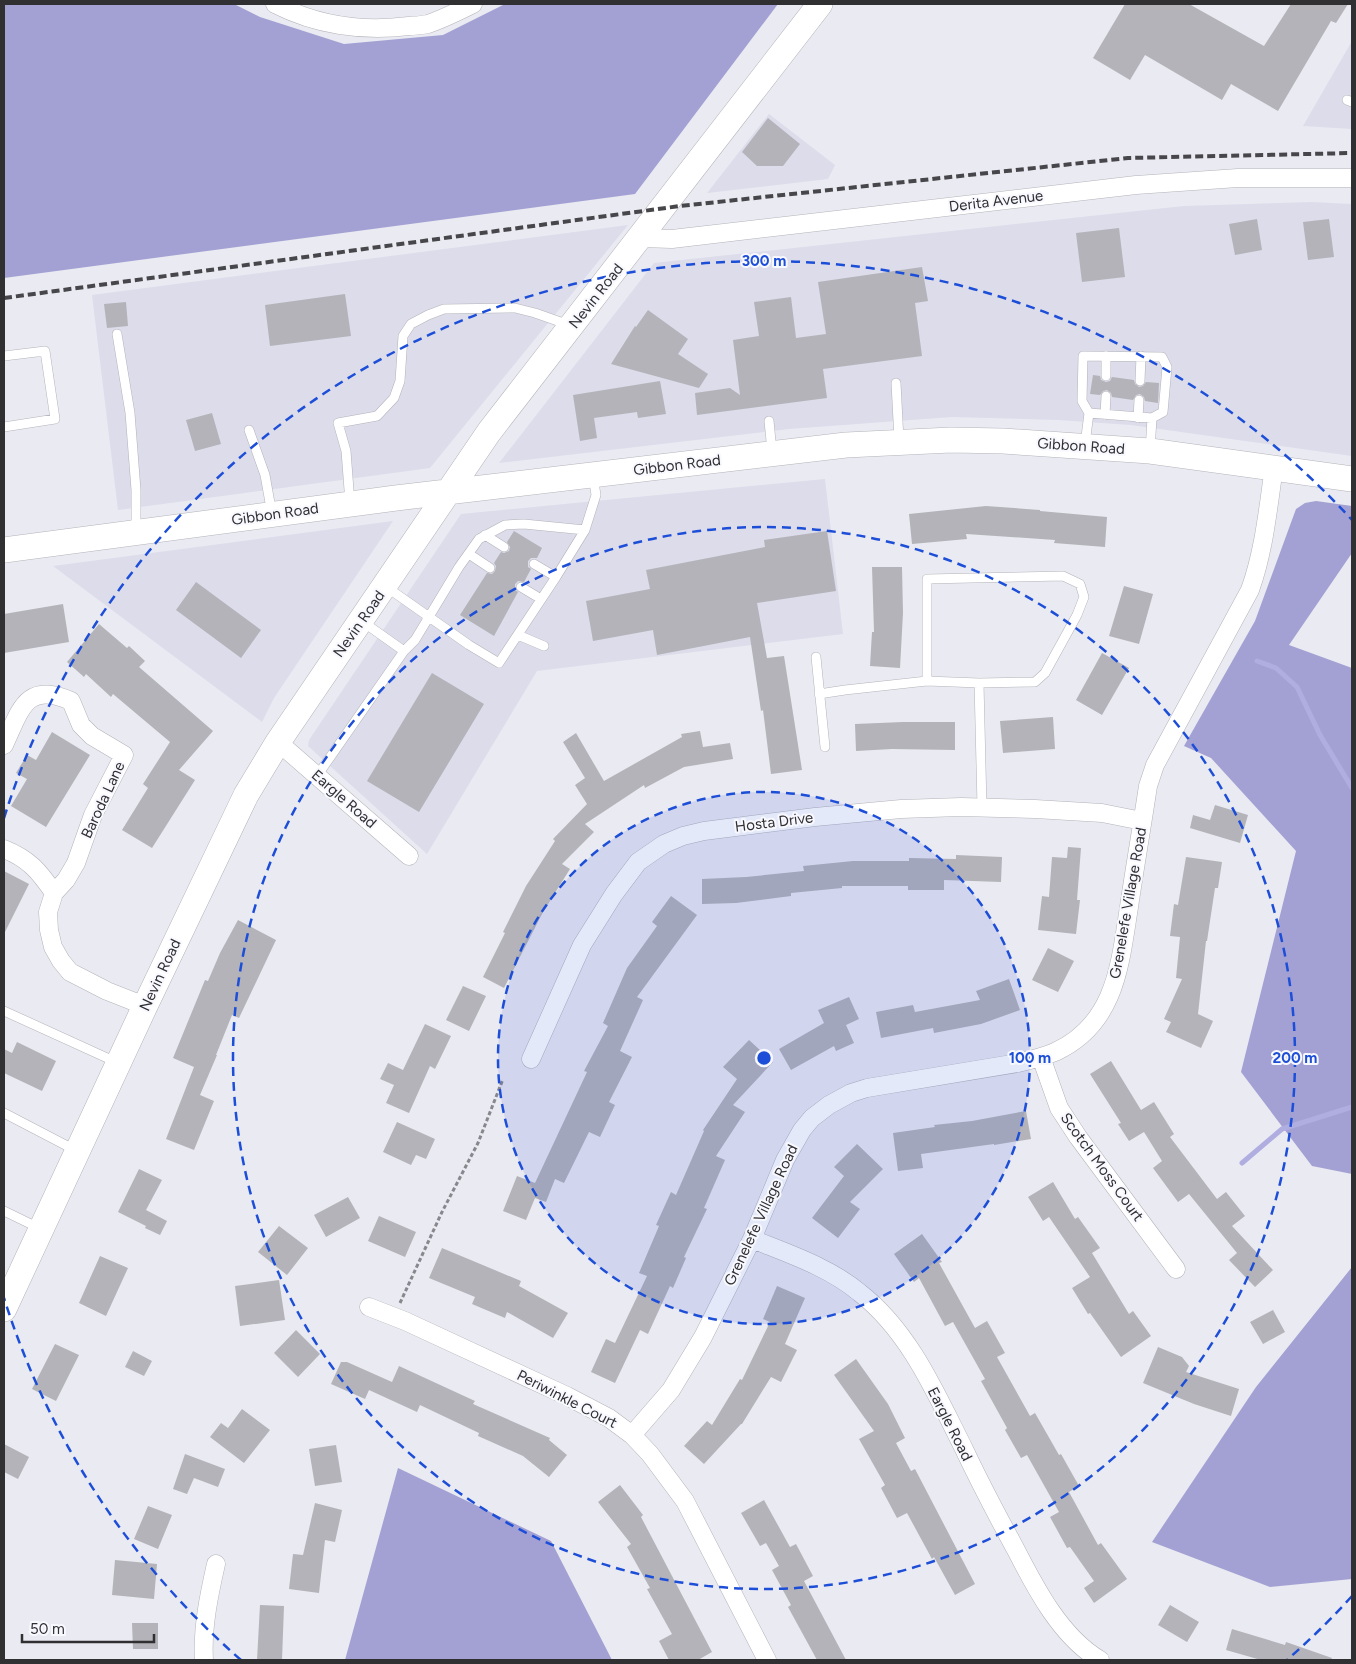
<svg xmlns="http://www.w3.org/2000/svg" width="1356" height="1664" viewBox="0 0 1356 1664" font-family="Figtree,sans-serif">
<rect width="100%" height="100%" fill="#eaeaf2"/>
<path fill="#dcdceb" d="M1352,41V129L1303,126Z
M769,114L835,165L828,179L707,193Z
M1311,202L1352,204V456L1131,425L1058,420L952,417L789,429L499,463L654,263L1184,206Z
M628,225L430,468L118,510L92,295Z
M825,479L843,634L537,671L427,854L308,746L309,740L461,514Z
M393,521L274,698L262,722L53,566Z"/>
<path fill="#a3a1d3" d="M4,4H234L260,17L344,44L443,35L505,4H778L635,194L4,278Z
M1316,501L1352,506V553L1289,645L1352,668V1174L1312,1166L1241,1072L1296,851L1211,758L1184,746L1255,621L1296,509L1305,503Z
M1352,1267V1579L1270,1587L1152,1542L1256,1387Z
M398,1468L551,1541L612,1660H345Z"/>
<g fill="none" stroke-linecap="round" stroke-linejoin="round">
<path stroke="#b0ade0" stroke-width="5" d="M1257,661L1276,668L1297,687L1320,735L1352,788
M1242,1163L1282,1129L1352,1107"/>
</g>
<path fill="#b3b3b9" d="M1125,4H1189L1264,46L1291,4H1348L1336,23L1331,21L1278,111L1231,84L1222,100L1145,55L1130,80L1093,58Z
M768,118L800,144L783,166H757L742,152Z
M1257,219L1262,250L1235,255L1229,224Z
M1329,219L1334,257L1308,260L1303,222Z
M1119,228L1125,277L1082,282L1076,233Z
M922,267L928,301L915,303L922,356L823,369L827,398L697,415L695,393L730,388L740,395L733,340L759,336L754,302L791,297L796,338L826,334L818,282Z
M345,294L351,336L270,346L265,305Z
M126,302L128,326L107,328L104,304Z
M648,310L688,339L678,354L708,374L699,388L611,364L635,326L636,327Z
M1093,375L1100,376L1101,380L1106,382L1110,381L1112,377L1134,380L1135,384L1139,387L1143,386L1146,382L1159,383L1158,403L1145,401L1144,397L1140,394L1136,395L1133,400L1112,397L1111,393L1107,390L1103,391L1100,395L1090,394Z
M660,381L666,414L638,418L637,412L594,418L597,438L580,441L573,395Z
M212,413L221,444L195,451L186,420Z
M986,506L1040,510V511L1107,517L1105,547L1054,543L1055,540L966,534L967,539L912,544L909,514Z
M514,531L542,548L537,558H531L528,561V567L531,569L524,582L518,581L515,584V590L518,592L494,636L460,615L487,573L492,574L495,571L496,566L494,563L501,552L504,553L509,551L510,547L507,542Z
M827,531L836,591L757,603L767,658L784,656L802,770L771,774L763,710L761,711L750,637L657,655L653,630L593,641L586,601L650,589L646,570L765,547L764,540Z
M872,567H902L903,613L900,668L870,666L872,632H874Z
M196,582L261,630L241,658L176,610Z
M1124,586L1153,594L1139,644L1109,636Z
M63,604L69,642L4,653V614Z
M99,624L127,648L129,646L145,661L139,667L213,731L179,770L195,780L152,848L122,830L148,788L143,784L170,742L113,694L111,697L86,674L84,677L67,662Z
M1102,653L1129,668L1102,715L1076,700Z
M432,673L484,704L419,812L367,781Z
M1053,717L1055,749L1003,753L1000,721Z
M903,722H955V750L892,749L856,751L855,724Z
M700,731L703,747L730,743L733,759L684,767L645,788L644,785L585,824L594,832L562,864L570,869L543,912L504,988L483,977L505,933L503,932L526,886L555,841L553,839L587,804L575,785L585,778L563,742L576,733L604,781L682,737L681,734Z
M52,732L90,755L46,827L11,806L27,779L16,773L27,755L36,760Z
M1215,805L1248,815L1240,843L1190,828L1193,815L1210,820Z
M1068,847L1081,848L1077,900H1080L1076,934L1038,930L1042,896L1049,897L1052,857L1067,858Z
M956,855L1002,857L1001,882L944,880V890H908V886H842V888L791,893V896L736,903L702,904V879L746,877L804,871L803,866L853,861H909V858L956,859Z
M1186,857L1222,862L1218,888H1215L1207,941H1206L1198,1014L1213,1021L1201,1048L1166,1032L1171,1022L1164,1019L1182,979L1176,978L1180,937L1170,936L1174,904L1178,905Z
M4,871L29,884L4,934Z
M671,896L697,915L637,997L643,1000L620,1051L632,1057L609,1102L615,1105L600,1137L589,1132L564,1183L555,1179L546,1202L535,1198L526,1220L503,1211L517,1176L535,1183L587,1072L584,1071L608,1026L603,1023L627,968L657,926L652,922Z
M238,920L276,940L239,1018L232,1015L216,1055H217L200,1095L214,1101L194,1150L166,1139L194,1067L173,1058L205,980L208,981L220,953Z
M1048,948L1074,961L1058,992L1032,980Z
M1009,979L1020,1010L981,1024L934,1033L933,1028L881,1038L876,1012L913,1005L915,1012L980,1000L976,991Z
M463,986L486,996L469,1031L446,1020Z
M849,997L859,1019L846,1025L854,1043L836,1051L834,1046L791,1070L779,1049L824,1023L818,1010Z
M425,1024L451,1036L435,1069L430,1066L409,1113L386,1103L394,1085L380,1079L388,1063L403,1070Z
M749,1040L773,1062L733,1105L745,1112L716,1156L725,1160L704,1208L707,1209L684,1257L686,1258L673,1288L670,1286L648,1334L640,1330L615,1383L591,1372L606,1339L615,1343L647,1276L639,1273L659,1226L656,1225L671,1192L676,1195L704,1131L703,1130L737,1079L723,1067Z
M17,1042L56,1061L42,1091L4,1073V1049L12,1053Z
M1111,1061L1141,1110L1154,1102L1174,1134L1170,1137L1217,1199L1226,1192L1245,1216L1232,1226L1273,1270L1255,1287L1229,1260L1237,1253L1189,1194L1178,1202L1153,1168L1162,1161L1144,1132L1129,1141L1118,1124L1121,1123L1090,1074Z
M1026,1111L1031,1139L994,1145V1144L921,1154L923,1168L898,1171L893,1133L935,1127L934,1125L972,1121Z
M397,1122L435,1139L426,1159L416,1155L411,1165L383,1152Z
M857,1144L883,1169L850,1202L860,1209L838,1238L812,1218L844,1176L834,1167Z
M139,1169L162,1180L146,1210L167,1221L160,1235L145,1228L146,1226L118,1212Z
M1053,1182L1075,1219L1078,1217L1100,1248L1092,1253L1129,1314L1133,1311L1151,1336L1121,1357L1090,1313L1088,1314L1072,1288L1090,1277L1049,1217L1043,1221L1028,1197Z
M348,1197L360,1218L326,1237L314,1215Z
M379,1216L416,1232L405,1257L368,1241Z
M279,1226L308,1248L287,1275L258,1252Z
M922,1234L942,1262L939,1263L975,1328L987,1321L1005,1353L997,1357L1030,1416L1035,1413L1059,1455L1061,1454L1079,1486L1069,1492L1098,1545L1101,1543L1127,1579L1094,1603L1084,1588L1094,1581L1070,1547L1067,1548L1050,1517L1059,1512L1027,1455L1021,1458L1005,1430L1007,1428L981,1381L985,1379L953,1322L945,1326L919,1278L914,1282L894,1254Z
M442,1248L521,1281L519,1286L568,1313L553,1338L507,1312L505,1318L472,1304L475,1297L429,1278Z
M100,1256L128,1268L106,1316L79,1303Z
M279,1280L285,1320L240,1326L235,1286Z
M777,1286L805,1298L785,1344L797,1350L781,1382L771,1377L742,1424H741L704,1464L684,1446L707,1421L712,1425L740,1379L742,1380L770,1322L763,1319Z
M1273,1310L1285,1332L1263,1344L1250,1322Z
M296,1330L320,1354L298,1377L274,1353Z
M55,1344L79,1355L56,1401L32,1389Z
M1158,1347L1182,1357L1189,1366L1186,1372L1239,1389L1231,1416L1194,1404L1143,1383Z
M133,1351L152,1361L144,1376L125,1367Z
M856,1359L888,1404L905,1438L896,1443L911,1471L915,1469L975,1584L955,1595L934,1557L932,1559L907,1513L897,1518L881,1488L885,1485L859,1439L874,1431L834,1375Z
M341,1362H347L392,1382L399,1366L475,1401L473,1404L550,1438L549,1440L567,1455L549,1477L523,1456L478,1436L479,1433L420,1405L417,1412L369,1390L365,1399L331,1384Z
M242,1409L270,1430L244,1463L210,1437L221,1423L228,1428Z
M4,1444L29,1457L18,1479L4,1472Z
M336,1445L342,1482L315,1486L309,1449Z
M185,1454L225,1469L218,1487L194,1478L187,1494L173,1489Z
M620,1485L643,1515L641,1517L712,1652L698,1660H669L659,1641L672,1634L647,1589L650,1588L627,1547L631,1544L598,1502Z
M764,1500L790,1547L796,1544L813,1576L804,1581L846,1660H817L788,1607L791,1605L772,1570L779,1566L766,1543L760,1546L741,1513Z
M315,1503L342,1510L335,1542L325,1540L319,1593L289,1589L293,1554L303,1555Z
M148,1506L172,1515L158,1549L134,1539Z
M115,1560L157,1564L154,1599L112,1595Z
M260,1605L284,1606L282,1660H257Z
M1170,1605L1199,1622L1187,1642L1158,1625Z
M132,1623H158V1649H133Z
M1232,1629L1285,1645L1286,1642L1332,1658L1331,1660H1261L1226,1650Z"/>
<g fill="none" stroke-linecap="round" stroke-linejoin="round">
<defs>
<path id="lane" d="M1347,100L1352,102
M117,334L130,413L136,490V530
M4,356L45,351L55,419L4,427
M1106,376V356
M1140,381L1141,356
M896,383L899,440
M1105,415L1106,396
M1138,418L1139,400
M769,421L772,451
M249,430L265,475L272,514
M1085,444L1089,413L1082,401L1083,356L1162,357L1167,367L1163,412L1152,418L1089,413
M1150,451L1152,418
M350,503L346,451L338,423L377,416L394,398L400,381L403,336L411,324L428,315L444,309L515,308L535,313L569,325
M485,535L504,547
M469,554L490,568
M534,564L556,577
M385,586L469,645L499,663L556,577L585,530L596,495L593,476
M521,587L541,599
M363,622L404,651
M518,635L544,646
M816,657L825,747
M979,683L1035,682L1045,673L1077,615L1084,597L1080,584L1063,576L927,579V681L979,683L982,807
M819,694L845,690L927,681
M317,776L404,651L415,640L459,567L479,539L505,525L524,524L585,530
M4,1011L116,1062
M4,1113L75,1150
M4,1211L41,1229"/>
<path id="street" d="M275,4C316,25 363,32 409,26C415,26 422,25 428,24C443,19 459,11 473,4
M641,238L672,239L1136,185L1238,178H1352
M278,742L409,856
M4,745C20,712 25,680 71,701L81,725L92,736L124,755L93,815L76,863L66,880L54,893L48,912L49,930L53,947L61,961L70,972L107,991L145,1006
M4,849C29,859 39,871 54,893
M1041,1057L1059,1108L1078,1137L1176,1269
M531,1059L582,945L614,894L638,862L664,844L683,836L704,831L815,817L901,809L961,807L1035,809L1102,813L1142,821
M752,1239C789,1254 829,1267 860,1293C910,1332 936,1394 964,1449C980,1483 998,1517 1016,1550C1036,1589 1061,1637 1100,1660
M369,1307L405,1321L567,1396L609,1418L632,1435L650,1454L685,1501L767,1660
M632,1435L671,1390L703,1337L752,1239L785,1160L802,1130L812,1118L829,1105L851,1093L867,1088L1018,1063C1031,1060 1043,1057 1055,1052C1116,1024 1120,964 1129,907C1135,866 1142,826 1148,786L1155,765L1250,590C1264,551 1268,509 1274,467
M204,1660C202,1628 209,1595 216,1564"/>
<path id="secondary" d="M4,550L396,498L846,445L951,440L1003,441L1150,451L1352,479
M4,1309L145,1006L246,795L278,742L489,432L820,4"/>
</defs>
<use href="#lane" stroke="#b3b3ba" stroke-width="10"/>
<use href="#street" stroke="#b3b3ba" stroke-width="19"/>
<use href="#secondary" stroke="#b3b3ba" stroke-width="26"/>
<path stroke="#87878d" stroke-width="3" stroke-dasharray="4 2.5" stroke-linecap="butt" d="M400,1303L442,1212L478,1143L503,1079"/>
<use href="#lane" stroke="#fff" stroke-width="9"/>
<use href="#street" stroke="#fff" stroke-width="18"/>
<use href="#secondary" stroke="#fff" stroke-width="25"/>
<path stroke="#47474b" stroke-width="4" stroke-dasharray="8 4" stroke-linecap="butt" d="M4,298L680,206L1128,158L1352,153"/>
</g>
<circle cx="764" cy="1058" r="266" fill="#1d4ed8" fill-opacity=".12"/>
<g fill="none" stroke="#1d4ed8" stroke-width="2.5" stroke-dasharray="9 6">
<circle cx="764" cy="1058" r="266"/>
<circle cx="764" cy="1058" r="531"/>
<path d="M1352 1596A797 797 0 0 1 1287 1660M241 1660A797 797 0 0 1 4 1298M4 818A797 797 0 0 1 1352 520"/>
</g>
<g text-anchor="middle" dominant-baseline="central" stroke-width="4" stroke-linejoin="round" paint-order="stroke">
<g font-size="15" fill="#303033" stroke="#f8f8ff">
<text transform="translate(996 201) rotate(-7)">Derita Avenue</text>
<text transform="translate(596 296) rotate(-52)">Nevin Road</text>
<text transform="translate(1081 446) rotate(4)">Gibbon Road</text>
<text transform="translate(677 465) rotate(-7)">Gibbon Road</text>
<text transform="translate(275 514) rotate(-8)">Gibbon Road</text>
<text transform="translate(359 624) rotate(-55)">Nevin Road</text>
<text transform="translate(344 799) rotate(41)">Eargle Road</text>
<text transform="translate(103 800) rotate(-65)">Baroda Lane</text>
<text transform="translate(774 822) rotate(-7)">Hosta Drive</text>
<text transform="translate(1128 903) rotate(-80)">Grenelefe Village Road</text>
<text transform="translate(160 975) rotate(-65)">Nevin Road</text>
<text transform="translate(1102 1167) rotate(54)">Scotch Moss Court</text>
<text transform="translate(761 1215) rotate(-65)">Grenelefe Village Road</text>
<text transform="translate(567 1399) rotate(27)">Periwinkle Court</text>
<text transform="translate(950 1424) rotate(63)">Eargle Road</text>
</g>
</g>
<circle cx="764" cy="1058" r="8" fill="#1d4ed8" stroke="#f8f8ff" stroke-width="2.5"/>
<g font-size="15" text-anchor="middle" font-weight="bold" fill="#1d4ed8" stroke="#f8f8ff" stroke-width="4" stroke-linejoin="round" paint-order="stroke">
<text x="764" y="266">300 m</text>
<text x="1030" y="1063">100 m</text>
<text x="1295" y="1063">200 m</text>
</g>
<rect width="1356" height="1664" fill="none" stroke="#303033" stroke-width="10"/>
<path d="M22 1634v8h132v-8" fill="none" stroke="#303033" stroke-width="2.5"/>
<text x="30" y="1634" font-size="15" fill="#303033" stroke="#f8f8ff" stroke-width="4" paint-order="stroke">50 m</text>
</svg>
